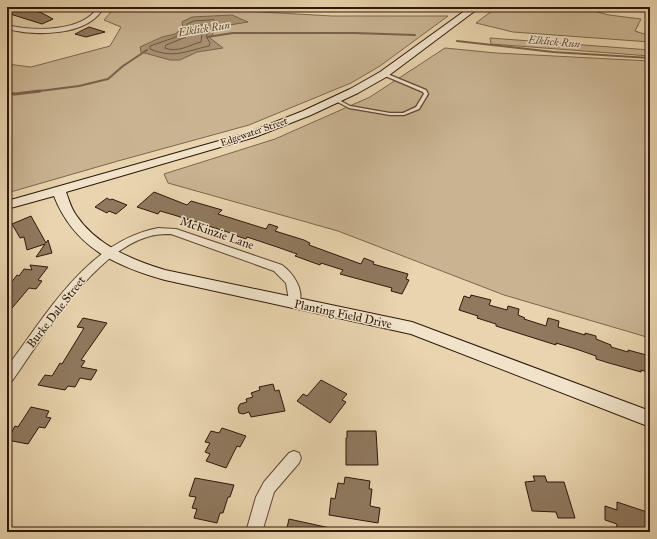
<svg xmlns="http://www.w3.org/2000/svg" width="657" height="539" viewBox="0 0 657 539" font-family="'IM FELL Great Primer',serif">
<rect width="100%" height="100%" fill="#e8d4ae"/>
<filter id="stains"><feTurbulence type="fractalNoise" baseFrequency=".005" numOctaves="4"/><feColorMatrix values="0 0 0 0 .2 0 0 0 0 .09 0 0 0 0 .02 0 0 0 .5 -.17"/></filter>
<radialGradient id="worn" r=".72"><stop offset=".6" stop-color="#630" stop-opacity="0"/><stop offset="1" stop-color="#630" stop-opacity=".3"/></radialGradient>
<path fill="#c9b492" stroke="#7c664e" d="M113,7H226V10L332,16H448L380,66L351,83L249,125L118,161L7,193V64L31,67L110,46L121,27L104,20L111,12Z
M497,7H578L609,15L641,19L635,31L650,36V42L513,32L476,23Z
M490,38L650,50V56L491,44Z
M445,48L496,53L650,61V338L504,295L338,231L168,183L164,174L275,139L370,97Z"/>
<path fill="#a99476" stroke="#78624b" d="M232,15L248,22L217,27L210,38L223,48L197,52L180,60H170L141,52L140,47L162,37L175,34L183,28L182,22L192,17Z"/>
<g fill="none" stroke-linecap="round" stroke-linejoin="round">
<path stroke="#6c5640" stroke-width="1" d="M214,20L216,23L206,36L210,43L209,46C186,51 174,59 150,49V46L173,38L186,31L187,24L194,21Z
M204,25L206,27L202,34L201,42C189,45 178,53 165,48L166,45L186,37L193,26Z"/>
<path stroke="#78624b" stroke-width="2" d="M207,37L233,33H354L415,35
M457,41L553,52L650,58
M32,92L79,86L108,79L123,66L147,50"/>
<path stroke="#78624b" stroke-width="3" d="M7,93L15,94L40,91"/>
</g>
<path fill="#8f795f" stroke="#2f170a" d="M7,7H18L42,13L53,19L42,24L7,13Z
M89,27L105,32L86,37L75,34Z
M154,192L187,205L191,201L222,210L218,214L266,229L269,224L278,227L275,231L304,240L310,243L309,245L361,264L364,258L374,262L373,264L408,274L406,279L409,280L402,294L391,291L392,288L340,274L343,270L321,263L320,265L295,256L297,254L277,247L247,237L246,239L237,236V235L174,215L160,211L158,214L137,207Z
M107,198L110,200L112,199L127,205L116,214L109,211L107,213L95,207Z
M31,216L46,243L48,240L52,253L36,257L45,244L27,250L24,237L20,238L12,224Z
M30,265L48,267L38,280L42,281L36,289L29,288L7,314V288L17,275L19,276L24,269L32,270Z
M471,295L491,300L489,305L507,310L508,306L519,309L518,315L525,318L524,319L546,326L548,318L559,321L558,327L585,335V333L596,336V339L611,345V347L628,352V350L650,356V373L641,370V372L609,363L596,359V356L576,349L556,343V345L496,326V324L477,318L478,316L459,310L464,296L470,298Z
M83,318L107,323L81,360L85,361L81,367L97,370L91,380L80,378L75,387L68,386L65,390L38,385L45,375L52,376L60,363L62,364L84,328L77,327Z
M321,380L347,394L342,400L346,402L330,423L297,401L303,394L307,396Z
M273,384L275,391L279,390L285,411L251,417L249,412L243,414L239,413L238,408L240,404L247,402L246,399L253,397L251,393L260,390L259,387Z
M31,407L49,411L46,417L51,418L45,428L39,427L28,444L7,440L15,426L18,427Z
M222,428L246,436L240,447L237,446L226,468L206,461L210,454L205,452L210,443L205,442L211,431L219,433Z
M347,431H376L378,465H346V438H347Z
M533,476H545L547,482H564L575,518H558L556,512L532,511L525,482L535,481Z
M345,477L370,481L369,489H372L370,506L380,508L378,523L329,515L331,498L335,499L338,483L344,484Z
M195,478L234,485L230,497H228L223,513H220L217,523L194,518L197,509L192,508L196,497L189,496Z
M617,502L650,513V532H624L616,530L617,524L605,520V506L617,510Z
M289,519L330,528V532H286Z"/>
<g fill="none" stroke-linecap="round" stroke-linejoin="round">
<defs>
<path id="lane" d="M383,73H385L426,90L428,94L419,109L404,115H390L349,108L334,100L337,99L350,106L390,113H403L416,107L424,94L423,92L383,75Z"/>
<path id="street" d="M98,7H104C88,37 35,36 7,29V25C32,31 82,33 98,7Z
M158,228L176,229L282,265C293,273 306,291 298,306L294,307L290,306L286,283L274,271L171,234C163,234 155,234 147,237C92,254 44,336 12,381L7,382V367C48,313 87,242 158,228Z
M294,451L299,453L301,458L299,463L274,492L262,532H246L256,497L264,482L289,453Z"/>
<path id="secondary" d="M470,7H480L388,76L358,93L311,115L255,137L66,192C69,200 71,208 76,215C96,245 132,260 165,270L412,322L650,411V427L411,334L165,280C115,266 74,247 54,196L7,209V201L247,133L303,111L350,89L380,72Z"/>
</defs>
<use href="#lane" stroke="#5d4633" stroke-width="2.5"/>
<use href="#street" stroke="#5d4633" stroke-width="2"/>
<use href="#secondary" stroke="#2f170a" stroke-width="2"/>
<use href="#lane" fill="#f0e3ca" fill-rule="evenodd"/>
<use href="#street" fill="#f0e3ca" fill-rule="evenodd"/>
<use href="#secondary" fill="#f0e3ca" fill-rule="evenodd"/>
</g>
<g text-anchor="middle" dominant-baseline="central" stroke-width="3" stroke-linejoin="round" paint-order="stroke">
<g font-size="10" fill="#2f170a" stroke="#f0e3ca">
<text transform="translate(254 132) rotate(-19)">Edgewater Street</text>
</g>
<g font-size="11" font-style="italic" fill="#604935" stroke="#f0e3ca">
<text transform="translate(204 29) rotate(-9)">Elklick Run</text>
<text transform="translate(554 42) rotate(5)">Elklick Run</text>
</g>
<g font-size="12" fill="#2f170a" stroke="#f0e3ca">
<text transform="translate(217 233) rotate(19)">McKinzie Lane</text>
<text transform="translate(56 312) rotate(-52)">Burke Dale Street</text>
<text transform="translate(343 314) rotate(12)">Planting Field Drive</text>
</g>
</g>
<rect width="657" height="539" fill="none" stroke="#e8d4ae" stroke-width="24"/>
<rect x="8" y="8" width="641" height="523" fill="none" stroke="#2f170a" stroke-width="2"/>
<rect x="12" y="12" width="633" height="515" fill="none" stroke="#2f170a"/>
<rect width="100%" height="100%" filter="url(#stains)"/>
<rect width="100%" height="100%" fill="url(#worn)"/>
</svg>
